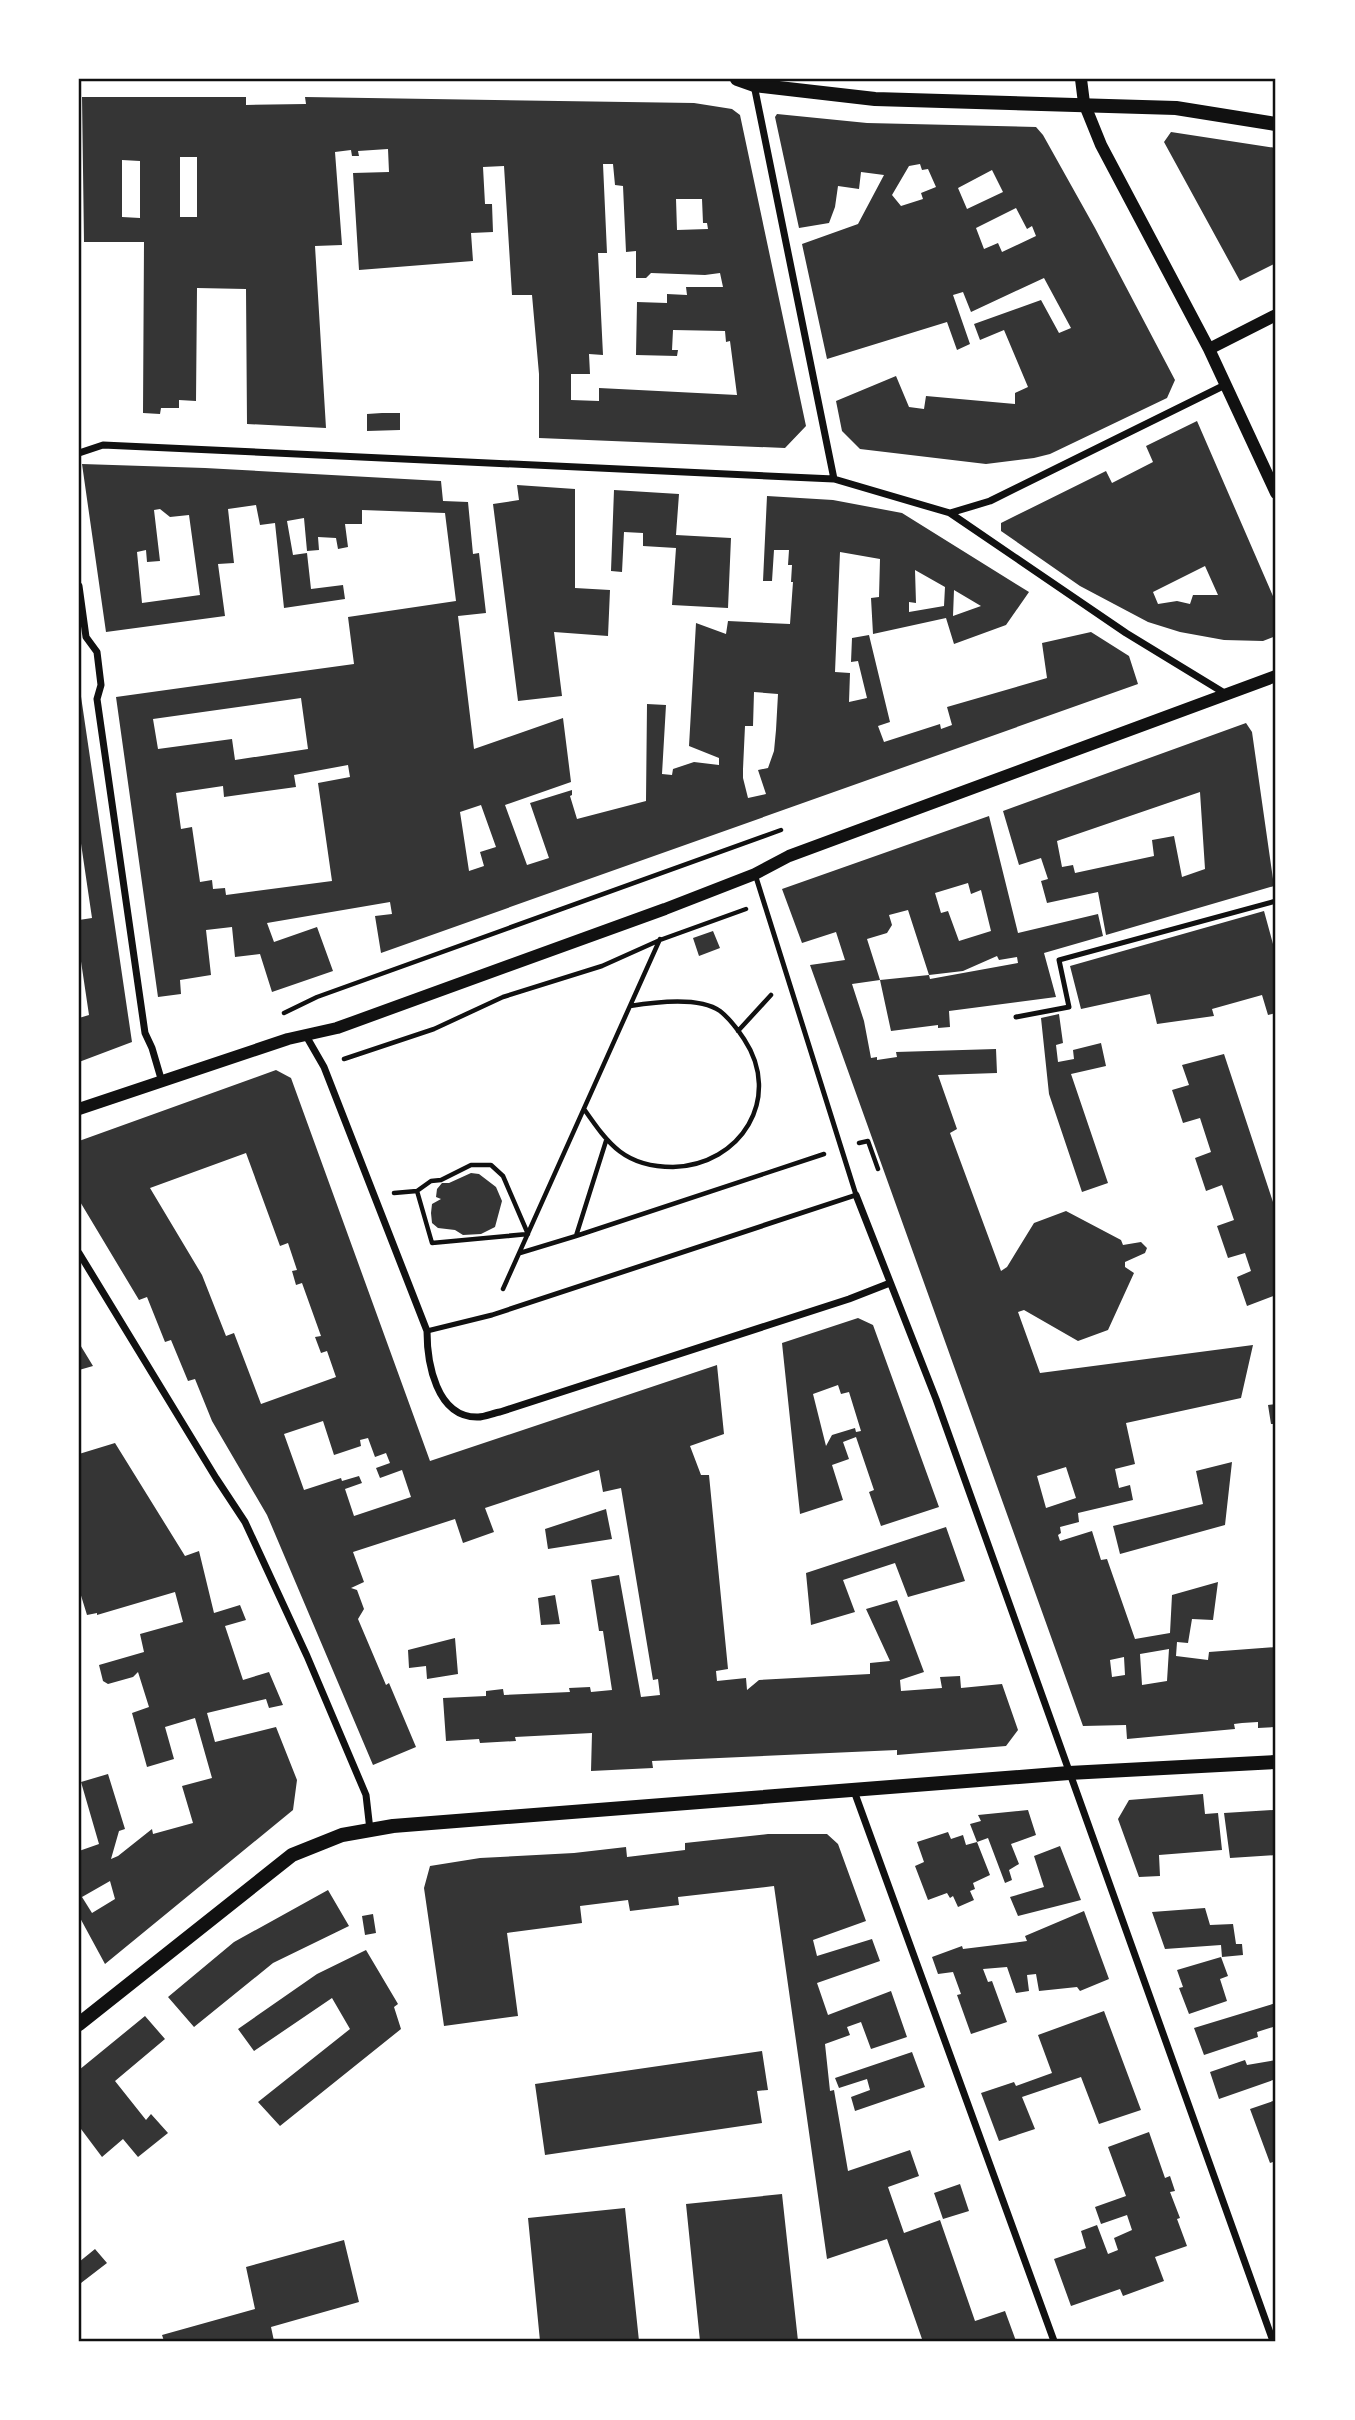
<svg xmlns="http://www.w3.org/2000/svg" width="1355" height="2420" viewBox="0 0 1355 2420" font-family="'Titillium Web',sans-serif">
<rect width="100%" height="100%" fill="#fff"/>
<path fill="#353535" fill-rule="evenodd" d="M82,97H246V105L306,104L305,97L694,103L732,109L740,115L806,426L785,448L539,438V374L532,295H512L504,166L483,167L485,204H492L493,232L471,233L473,261L359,270L353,173L389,172L388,149L358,151L359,156H352L351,150L335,152L342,245L315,246L326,428L247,424L246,289L197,288L196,401L179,400V408H161L160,414L143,413L144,242H84ZM180,157H197V217H180ZM122,160L140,161V218L122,217ZM603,164H613L615,185L623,186L626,252L636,251V278H646L651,273L705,275L720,273L723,287H686L687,295L667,294V303L637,302L636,355L677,356L678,350H672L673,330L725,331L726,342L730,341L737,395L599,388V401L571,400V374H590L589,354L603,355L598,253H607ZM676,199H702L703,223H707L708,229L677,230Z
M777,114L867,123L1036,127L1043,135L1095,228L1175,380L1167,398L1050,454L1034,458L986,464L860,449L842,431L836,401L896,376L909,407L924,409L926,396L1015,404V393L1028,387L1004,330L980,340L974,324L1041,300L1059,333L1071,328L1044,278L971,312L963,292L953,295L970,344L957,350L947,322L827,359L802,244L858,224L884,175L861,172L859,189L838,186L835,207L829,223L799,228L775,117ZM920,164L922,170L928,169L936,187L921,193L923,199L901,206L892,195L909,166ZM992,170L1003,192L967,209L958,188ZM1016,208L1027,229L1032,226L1036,236L1002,252L998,243L984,249L976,228Z
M1171,132L1276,148V263L1240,281L1164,142Z
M382,413H400V430L367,431V414Z
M1197,421L1276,603V636L1263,641L1224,640L1180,632L1148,622L1080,586L1001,531V523L1106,471L1112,483L1153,462L1146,446ZM1205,566L1218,595H1193L1190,604L1177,601L1158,604L1153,592Z
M82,464L205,468L441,481L443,501L468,502L473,554L479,553L486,613L458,616L474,749L563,718L571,782L505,805L527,865L549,858L530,803L572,790V795L570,796L577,819L646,801L647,704L666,705L662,774L672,775L673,769L694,762L719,765V758L689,746L696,623L726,634L728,621L790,624L793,582H791L792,565H788L789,550H774L772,581H763L767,496L833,500L902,513L1029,592L1006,625L954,644L946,618L873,634L871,598L879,597L880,559L840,552L835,672L850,673L849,702L867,698L858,661L851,662L852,638L869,635L890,722L878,726L884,742L940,724L941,729L952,725L947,707L1047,678L1042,643L1091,632L1129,656L1138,684L381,953L375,916L392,914L390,902L267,923L274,942L317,927L333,971L272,992L260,954L235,957L232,927L206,930L211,975L180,980L181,994L158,997L116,697L354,664L348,617L456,601L445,513L362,510V524H345L348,547L338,549L336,538L318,537L319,550L307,551L304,518L287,521L293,555L307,553L311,589L343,585L345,599L284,608L275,523L260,525L256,505L228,509L234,563L218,564L225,616L106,632ZM160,509L170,517L189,515L200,595L142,603L137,552L146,550L147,562L160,561L154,510ZM915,570L945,587L944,606L909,612V602L916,603ZM954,590L981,606L953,616ZM754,692L778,694L776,730L774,751L768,768L758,770L766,794L748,798L743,778V769L745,726H753ZM301,698L308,749L235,760L232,739L158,749L153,719ZM348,765L350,777L318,783L332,881L226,895L225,888L213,889L212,880L200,882L192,827L181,829L176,793L223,786L224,797L296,787L294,775ZM481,805L496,847L480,852L484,866L469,871L460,812Z
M517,485L575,489V588L610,590L608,636L554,632L562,696L518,701L493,504L519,500Z
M614,490L679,494L676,535L731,538L728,608L672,605L676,548L643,546V533L624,532L622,572L611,571Z
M79,683L132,1042L79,1062V1018L89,1015L79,948V920L92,918L79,830Z
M1246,723L1252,732L1274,886L1106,935L1098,892L1047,903L1041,881L1048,879L1041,858L1019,865L1003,811ZM1200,792L1205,869L1182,877L1174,836L1152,840L1154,856L1075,873L1073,865L1062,867L1057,841Z
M989,816L1018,933L1098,914L1103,936L1044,953L1056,997L949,1011L950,1027L938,1028V1025L891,1031L880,980L852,984L864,1021L871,1058L877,1057V1060L897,1057L896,1052L996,1049L997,1073L938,1075L957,1129L950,1133L1001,1271L1007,1267L1034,1223L1066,1211L1121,1240L1123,1245L1141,1242L1147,1248L1145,1253L1125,1262V1267L1134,1273L1108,1330L1078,1341L1024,1310L1018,1312L1040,1373L1253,1345L1241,1398L1126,1423L1135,1464L1115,1469L1119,1488L1130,1485L1133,1500L1078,1513L1079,1522L1060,1527L1061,1533L1058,1535L1060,1541L1092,1531L1101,1560L1107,1559L1135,1639L1170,1633L1172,1595L1218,1582L1213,1620L1192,1619L1188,1643L1177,1642L1176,1656L1208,1660L1209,1652L1276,1647V1727L1258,1728V1722L1242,1723L1234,1724L1235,1729L1127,1739L1126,1725L1083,1726L810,965L845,960L836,932L802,943L782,889ZM968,883L971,894L981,890L991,931L959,941L948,911L941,913L935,893ZM908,910L929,975L963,971L997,956L999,960L1017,957L1018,963L930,979L929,975L880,980L867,939L887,933L892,925L889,915ZM1066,1467L1076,1498L1046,1508L1037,1476ZM1169,1649L1167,1681L1142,1685L1140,1654ZM1124,1657L1125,1675L1112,1677L1110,1660Z
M1264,911L1276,955V1013L1268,1015L1262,995L1212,1009L1214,1016L1157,1024L1150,994L1081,1009L1070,966Z
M713,931L720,948L699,956L693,938Z
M1059,1014L1063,1043L1056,1045L1058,1062L1074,1059L1073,1050L1101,1043L1106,1066L1071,1074L1108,1183L1082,1192L1049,1094L1041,1018Z
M1224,1054L1276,1211V1295L1247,1306L1237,1277L1251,1271L1245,1253L1228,1258L1217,1226L1234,1220L1222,1185L1206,1191L1195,1158L1211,1152L1200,1118L1183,1123L1172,1090L1189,1085L1182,1065Z
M276,1070L291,1078L430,1461L717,1365L724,1434L690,1446L701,1475H709L728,1669L716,1671L717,1681L746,1678L747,1690L759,1680L870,1674V1663L890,1661L866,1609L897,1600L924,1672L900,1680L901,1691L942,1688L940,1677L960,1676L961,1688L1002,1684L1018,1730L1006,1746L897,1755V1750L652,1761L653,1768L591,1771L592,1733L515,1737L516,1741L480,1743L479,1739L446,1741L443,1698L486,1696V1691L503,1689L504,1695L570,1692L569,1688L590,1687L591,1692L612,1690L603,1631H599L591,1580L619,1575L641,1697L660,1695L658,1679L653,1680L621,1488L603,1492L599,1470L485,1508L494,1532L463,1543L455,1519L353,1552L364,1582L351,1588L357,1590L364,1609L358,1619L386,1685L389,1683L416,1747L373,1765L267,1515L212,1421L195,1379L188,1381L171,1340L165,1342L147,1297L139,1300L79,1200V1141ZM246,1153L280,1246L288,1243L297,1270L292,1271L296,1285L302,1283L321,1336L315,1337L321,1353L327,1351L336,1377L261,1404L234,1333L226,1336L202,1275L150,1188ZM323,1421L334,1455L361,1446L360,1440L368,1438L375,1457L386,1453L390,1463L376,1468L380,1478L402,1470L411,1497L354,1516L345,1489L362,1483L359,1476L342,1481L341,1478L304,1490L284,1434Z
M471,1173L479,1174L496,1187L502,1201L495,1227L481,1234L463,1235L455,1230L438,1228L432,1223L431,1213L432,1204L441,1199L436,1197L437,1189L442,1183H449Z
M858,1318L873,1325L939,1507L881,1526L869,1492L874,1490L856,1437L843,1442L849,1459L832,1465L843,1500L800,1514L782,1343ZM838,1385L841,1394L849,1392L861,1431L856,1432L855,1428L832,1435L826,1446L813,1394Z
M79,1343L93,1366L79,1370Z
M1276,1404V1424H1271L1268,1405Z
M115,1443L185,1556L199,1551L214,1613L240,1605L246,1620L225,1626L243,1680L269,1672L283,1705L269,1708L266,1699L207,1713L215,1742L276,1727L297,1780L293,1810L105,1964L79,1916V1851L99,1844L81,1782L108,1774L125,1829L119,1831L111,1859L118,1856L152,1829L153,1834L193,1823L182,1786L212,1778L195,1718L165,1727L174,1759L147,1767L132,1713L149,1707L138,1672L133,1677L108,1684L103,1681L99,1665L144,1652L140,1634L183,1622L175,1592L97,1615V1613L87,1615L79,1589V1454ZM110,1881L115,1899L92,1913L82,1897Z
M1232,1462L1225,1525L1120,1554L1113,1526L1203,1504L1196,1471Z
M606,1509L612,1539L548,1549L545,1529Z
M946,1527L965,1581L908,1597L895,1563L843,1580L855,1612L811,1625L806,1573Z
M555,1595L560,1624L541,1625L538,1598Z
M455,1638L458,1674L427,1679L426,1666L409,1668L408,1650Z
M1203,1794L1205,1814L1218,1813L1222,1850L1159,1855L1160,1876L1139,1877L1118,1819L1129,1800Z
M1028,1810L1036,1835L1011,1844L1019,1864L1009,1870L1012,1880L1005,1883L988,1838L977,1842L970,1824L981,1821L978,1815Z
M1273,1810L1276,1855L1230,1858L1224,1813Z
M948,1832L951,1839L963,1835L966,1845L977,1842L990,1875L973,1883L975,1889L970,1891L974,1900L958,1907L953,1896L950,1898L947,1893L928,1900L915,1866L924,1862L917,1842Z
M768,1834H827L838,1844L866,1921L813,1940L817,1956L872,1939L880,1961L817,1983L828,2015L891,1991L907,2037L871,2049L861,2022L847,2027L850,2035L825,2044L830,2091L834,2090L848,2171L910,2150L919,2176L888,2187L904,2233L940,2220L975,2321L1005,2311L1016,2341H916L922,2339L887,2239L827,2259L774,1886L678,1897L679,1905L630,1911L628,1900L580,1906L582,1923L507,1933L518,2016L444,2026L424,1888L430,1866L480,1858L574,1853L626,1847L627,1857L685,1850V1843Z
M1060,1846L1081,1900L1018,1916L1010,1897L1044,1887L1034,1856Z
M328,1890L349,1926L273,1963L194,2027L168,1997L234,1942Z
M1205,1908L1210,1925L1233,1924L1236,1944H1242L1243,1955L1222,1957L1221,1945L1165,1949L1152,1912Z
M1084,1911L1109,1979L1080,1991L1077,1987L1039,1991L1036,1974L1027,1975L1029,1991L1016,1993L1007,1967L983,1969L988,1982L992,1981L1007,2022L971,2034L957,1995L961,1994L953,1972L938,1974L932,1957L962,1946L963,1949L1027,1941L1025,1936Z
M373,1914L376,1933L365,1935L362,1916Z
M366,1950L398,2004L394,2007L401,2029L280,2126L258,2102L350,2029L332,1998L254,2051L238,2029L317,1974Z
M1221,1957L1228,1976L1220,1979L1227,2001L1189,2014L1179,1988L1183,1987L1177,1970Z
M1276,2003V2026L1257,2032L1258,2037L1204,2055L1194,2028Z
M1104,2011L1141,2110L1099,2124L1081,2077L1022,2097L1035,2129L999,2141L981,2093L1014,2082L1016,2086L1052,2073L1038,2035Z
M145,2016L165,2039L115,2081L146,2120L151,2114L168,2133L138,2157L123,2139L102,2157L81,2129L79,2131V2070Z
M762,2051L768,2090L757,2091L762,2123L545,2155L535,2084Z
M912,2052L925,2087L855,2111L851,2097L870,2090L867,2079L839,2088L835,2078Z
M1245,2060L1247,2065L1276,2060V2079L1219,2099L1210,2072Z
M1276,2100V2161L1270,2163L1250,2109Z
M1149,2132L1165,2178L1170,2176L1175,2191L1170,2192L1180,2218L1177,2219L1187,2246L1155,2257L1164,2281L1123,2296L1120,2289L1071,2306L1054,2259L1086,2248L1081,2231L1097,2225L1108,2254L1118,2250L1114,2238L1132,2230L1127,2215L1101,2224L1095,2207L1126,2196L1108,2147Z
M960,2184L969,2211L943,2219L934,2193Z
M782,2194L798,2341H700L686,2204Z
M625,2208L639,2341H540L528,2218Z
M344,2240L359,2302L271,2327L274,2341H164L162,2335L255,2309L246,2267Z
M95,2249L107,2263L81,2283L79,2280V2262Z"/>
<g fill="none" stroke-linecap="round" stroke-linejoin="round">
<path stroke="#111" stroke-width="4.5" d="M284,1013L317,997L781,830
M738,1031L771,995
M344,1059L434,1029L503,997L602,966L660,940L746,909
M584,1109C609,1145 625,1167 673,1167C741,1165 783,1098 744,1039C738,1030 729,1018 720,1011C699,996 654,1002 630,1006
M859,1143L868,1141L878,1169
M394,1193L417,1191L432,1243L528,1234L503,1176L491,1165H471L441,1180L431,1181L417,1191
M576,1236L824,1154
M520,1253L576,1236L606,1141
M503,1289L660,939"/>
<path stroke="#111" stroke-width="5" d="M1016,1017L1069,1007L1059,960L1276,901
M427,1331L492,1315L856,1195L755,874"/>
<path stroke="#111" stroke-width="7" d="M754,85L834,479
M79,453L103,445L834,479L950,513L1126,633L1226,694
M950,513L990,501L1225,385
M79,586L86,637L97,652L101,685L97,699L145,1033L152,1048L162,1082
M305,1034L324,1067L427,1331C427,1362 436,1418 478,1417C485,1417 493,1413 500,1412L849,1299L890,1283
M856,1195L936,1399L1273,2341
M79,1253L216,1478L245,1522L307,1656L366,1795L370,1830
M854,1791L1054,2341"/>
<path stroke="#111" stroke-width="12" d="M1081,79L1084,103L1101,145L1209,349L1276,493
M1209,349L1276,315
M79,1109L288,1039L337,1028L665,909L755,874L789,856L1276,676"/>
<path stroke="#111" stroke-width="14" d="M737,79L754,85L875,99L1176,108L1276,124
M79,2024L292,1855L342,1835L393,1826L1069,1773L1276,1762"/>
</g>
<rect width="1355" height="2420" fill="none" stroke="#ffffff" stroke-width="161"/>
<rect x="80" y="80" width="1194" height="2260" fill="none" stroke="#111" stroke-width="2.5"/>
</svg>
